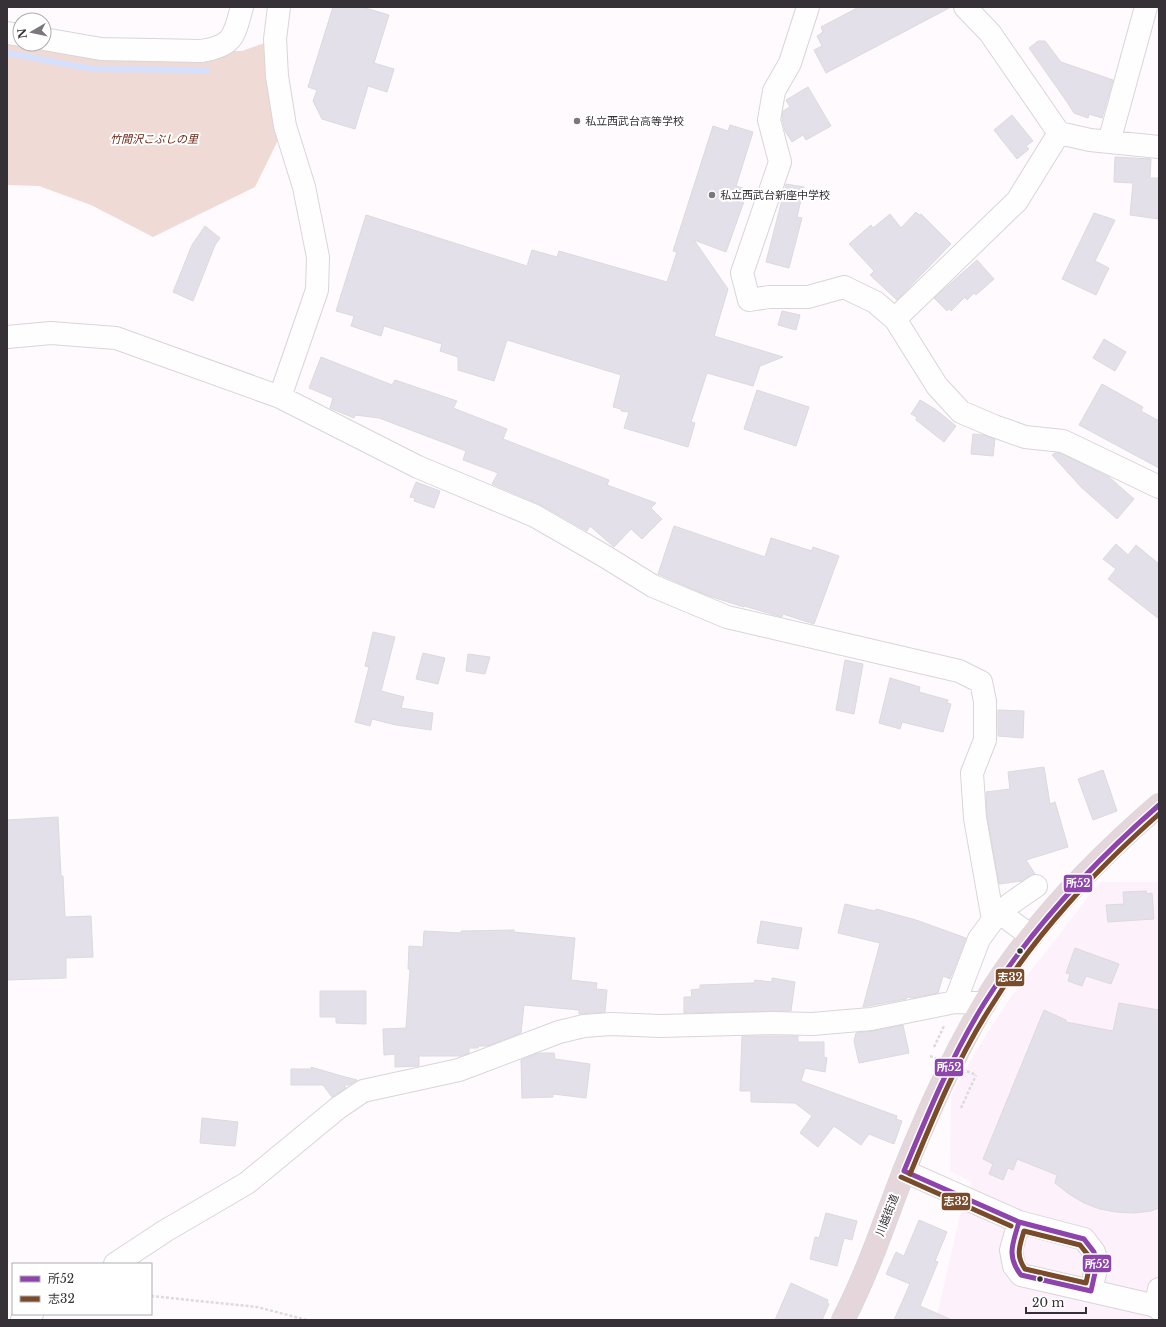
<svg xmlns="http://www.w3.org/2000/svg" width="1166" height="1327" font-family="'Libre Baskerville','Noto Sans JP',serif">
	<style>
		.built { fill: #fdf1fb }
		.park { fill: #f0dad6 }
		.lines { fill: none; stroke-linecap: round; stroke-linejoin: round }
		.stream { stroke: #d5e0fc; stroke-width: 6 }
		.building { fill: #e4e0e9; stroke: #dcdade }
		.minor-casing { stroke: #d9d5d8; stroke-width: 24 }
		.highway-casing { stroke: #dbd8da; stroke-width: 24 }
		.path { stroke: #dcdbdc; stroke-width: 2.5; stroke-dasharray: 3 2; stroke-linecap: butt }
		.minor { stroke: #fffeff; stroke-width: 22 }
		.highway { stroke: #e4d6db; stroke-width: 22 }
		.path-bridge { stroke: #dcdbdc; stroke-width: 2.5; stroke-dasharray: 3 2; stroke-linecap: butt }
		.bus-1-casing { stroke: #fff; stroke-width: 8 }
		.bus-2-casing { stroke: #fff; stroke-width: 8 }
		.bus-1 { stroke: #8e44ad; stroke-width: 5 }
		.bus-2 { stroke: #7a4b2a; stroke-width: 5 }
		.poi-dot { fill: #7c777c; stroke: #fff; stroke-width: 1.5 }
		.bus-dot { fill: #363136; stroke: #fff; stroke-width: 1.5 }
		.labels { text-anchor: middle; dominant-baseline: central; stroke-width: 4; stroke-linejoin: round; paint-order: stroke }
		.poi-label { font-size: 11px; fill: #363136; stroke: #fff; text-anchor: start }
		.park-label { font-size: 11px; font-style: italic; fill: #6b2616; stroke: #fff }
		.street-label { font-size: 11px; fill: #363136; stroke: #fff }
		.line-badge { stroke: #fff; stroke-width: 1.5 }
		.badge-label { font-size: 11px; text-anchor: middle; font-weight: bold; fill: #fff }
	</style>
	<rect width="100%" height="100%" fill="#fefafd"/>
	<path class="built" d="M 1100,882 L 1159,882 L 1159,1320 L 936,1320 L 961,1211 L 972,1182 L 950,1171 L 951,1096 L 976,1051 L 1010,998 Z"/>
	<path class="park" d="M 275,39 L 285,126 L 255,187 L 153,237 L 91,205 L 39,186 L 7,185 L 7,44 L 101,49 L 242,51 Z"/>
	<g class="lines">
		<path class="stream" d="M 7,53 L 93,69 L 207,70"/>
	</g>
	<path class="building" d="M 333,7 L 362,7 L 389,15 L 374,63 L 394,69 L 387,92 L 368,86 L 355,129 L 322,119 L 313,101 L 317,90 L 308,87 Z
		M 859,7 L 951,7 L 826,73 L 814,50 L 822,46 L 817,36 L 823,32 L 821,27 Z
		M 1038,41 L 1045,41 L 1061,62 L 1113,80 L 1102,118 L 1089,114 L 1088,118 L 1074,113 L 1067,102 L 1029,48 Z
		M 808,87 L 831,126 L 806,140 L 803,135 L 792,142 L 785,131 L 782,119 L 783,111 L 790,107 L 786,100 Z
		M 1012,115 L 1033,141 L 1026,146 L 1029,149 L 1017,159 L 994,130 Z
		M 730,125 L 753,132 L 736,186 L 748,190 L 726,252 L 694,240 L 728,289 L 714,336 L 783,357 L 760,366 L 753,386 L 707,373 L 691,422 L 695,423 L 688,447 L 624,428 L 629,412 L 621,411 L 621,409 L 613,407 L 621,375 L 507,340 L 494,381 L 458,370 L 458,357 L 440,351 L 442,344 L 384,326 L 381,336 L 351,326 L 354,316 L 336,311 L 366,215 L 527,266 L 532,250 L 557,257 L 559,251 L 667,282 L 677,252 L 673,251 L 713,126 L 728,131 Z
		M 1115,157 L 1151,159 L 1150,178 L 1159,178 L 1159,219 L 1130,215 L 1133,183 L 1114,182 Z
		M 786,184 L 804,187 L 797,217 L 802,218 L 789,268 L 766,262 Z
		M 916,212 L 919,215 L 921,214 L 951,244 L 897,300 L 870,275 L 874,271 L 849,244 L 871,225 L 873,228 L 890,214 L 901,228 Z
		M 1094,213 L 1115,220 L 1095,261 L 1109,268 L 1096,295 L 1062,279 Z
		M 205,226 L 220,238 L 215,245 L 193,301 L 173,292 L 192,245 Z
		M 977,260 L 994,279 L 976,295 L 974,293 L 967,300 L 965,297 L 951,311 L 949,308 L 947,311 L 934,298 Z
		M 782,311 L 800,315 L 796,330 L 778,325 Z
		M 1104,339 L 1126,352 L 1115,371 L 1093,358 Z
		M 321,357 L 392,385 L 395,380 L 457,401 L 453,408 L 507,429 L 503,439 L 609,480 L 607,485 L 656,503 L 651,508 L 662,519 L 642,539 L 631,529 L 614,547 L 590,526 L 587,531 L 541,505 L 492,484 L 498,473 L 463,460 L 466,451 L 379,418 L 355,415 L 354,418 L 330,408 L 333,398 L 309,388 Z
		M 1102,384 L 1143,407 L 1141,411 L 1159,421 L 1159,468 L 1079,425 Z
		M 757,390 L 809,407 L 796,446 L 744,429 Z
		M 920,400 L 935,409 L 956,426 L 944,442 L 916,420 L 917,417 L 911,414 Z
		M 973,434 L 984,435 L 995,439 L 993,456 L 971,454 Z
		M 1055,453 L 1060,453 L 1109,477 L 1134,499 L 1117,519 L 1081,487 L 1052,455 Z
		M 416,482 L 440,491 L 434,508 L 414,501 L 415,498 L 410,497 Z
		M 674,526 L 765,557 L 771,538 L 812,551 L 813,547 L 839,556 L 814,624 L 783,614 L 782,617 L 744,606 L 744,607 L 706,595 L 658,574 Z
		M 1116,544 L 1128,555 L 1136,545 L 1159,564 L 1159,619 L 1108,579 L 1116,569 L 1103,559 Z
		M 373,632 L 395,637 L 381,691 L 404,697 L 401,708 L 433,713 L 431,730 L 396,725 L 372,719 L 370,726 L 355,722 L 369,667 L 365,666 Z
		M 423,653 L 445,658 L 438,684 L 416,679 Z
		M 468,654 L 490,657 L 485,674 L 466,671 Z
		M 845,660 L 863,664 L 854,714 L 836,710 Z
		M 890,678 L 920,687 L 919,692 L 948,700 L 947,703 L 951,704 L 943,732 L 902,722 L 900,729 L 879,723 Z
		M 998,710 L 1024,711 L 1023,738 L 998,736 Z
		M 1044,767 L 1050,804 L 1055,802 L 1068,847 L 1026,860 L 1035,874 L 1022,881 L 999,884 L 987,816 L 986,792 L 1010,789 L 1008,772 Z
		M 1103,770 L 1117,811 L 1093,820 L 1078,779 Z
		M 58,817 L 61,876 L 63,876 L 65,917 L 91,916 L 93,957 L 66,958 L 66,978 L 7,980 L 7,820 Z
		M 1146,891 L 1147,894 L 1152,893 L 1154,919 L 1108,922 L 1106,905 L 1124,904 L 1123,892 Z
		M 845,904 L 875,911 L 876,909 L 916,920 L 966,938 L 950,979 L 943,976 L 938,993 L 912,998 L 907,997 L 906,999 L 863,1007 L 880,943 L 838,933 Z
		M 761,921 L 802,928 L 798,949 L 757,943 Z
		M 514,930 L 514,932 L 575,938 L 571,980 L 597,983 L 596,989 L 607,990 L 605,1012 L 579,1014 L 579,1010 L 524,1005 L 521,1033 L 488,1046 L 478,1046 L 478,1048 L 469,1048 L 469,1053 L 461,1056 L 419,1056 L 419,1066 L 395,1067 L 395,1054 L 384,1055 L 383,1029 L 406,1028 L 410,969 L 408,969 L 409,946 L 423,947 L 424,931 L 461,933 L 461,931 Z
		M 1075,948 L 1119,964 L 1111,984 L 1086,976 L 1082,986 L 1068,981 L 1070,974 L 1066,973 Z
		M 772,978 L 795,982 L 791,1011 L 684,1013 L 684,997 L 692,997 L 691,990 L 700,989 L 700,985 L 754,983 L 755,980 L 772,982 Z
		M 320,991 L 366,991 L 366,1024 L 336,1023 L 336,1017 L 320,1017 Z
		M 1119,1003 L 1159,1010 L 1159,1208 L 1151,1211 L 1134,1213 L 1116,1212 L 1100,1209 L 1084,1203 L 1069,1194 L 1055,1183 L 1057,1175 L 1017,1159 L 1013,1170 L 1008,1168 L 1003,1180 L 989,1174 L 993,1164 L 983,1159 L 1044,1010 L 1066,1020 L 1066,1022 L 1113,1031 Z
		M 903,1025 L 909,1053 L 859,1063 L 854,1041 L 856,1033 L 873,1031 Z
		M 742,1036 L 798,1036 L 798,1042 L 824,1042 L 824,1057 L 827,1058 L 825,1072 L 805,1068 L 801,1081 L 897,1116 L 896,1119 L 902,1121 L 894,1144 L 869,1134 L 861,1145 L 834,1126 L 818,1147 L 800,1133 L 812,1116 L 795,1103 L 751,1102 L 751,1091 L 740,1091 Z
		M 538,1053 L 554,1053 L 555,1059 L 590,1064 L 586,1098 L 553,1094 L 553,1097 L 522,1098 L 521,1060 Z
		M 311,1067 L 338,1075 L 357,1080 L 349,1085 L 344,1085 L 346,1088 L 332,1097 L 323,1085 L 291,1085 L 291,1069 L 312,1069 Z
		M 202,1118 L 238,1122 L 235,1146 L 200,1143 Z
		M 826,1213 L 857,1221 L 852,1240 L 844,1238 L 837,1266 L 810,1259 L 815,1237 L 819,1238 Z
		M 919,1220 L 947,1232 L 935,1261 L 938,1262 L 920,1306 L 952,1320 L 894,1320 L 910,1284 L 886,1274 L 896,1252 L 904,1256 Z
		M 791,1283 L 828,1300 L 827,1302 L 829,1304 L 822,1320 L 775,1320 Z"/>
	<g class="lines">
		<g class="minor-casing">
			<path id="minor" d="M 279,7 L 275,39 L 277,76 L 285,126 L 304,187 L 318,257 L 317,290 L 280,397
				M 808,7 L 790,63 L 774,91 L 769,120 L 780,162 L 742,273 L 749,300 L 769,297 L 808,297 L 844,287 L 875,302 L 895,319 L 937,386 L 961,412 L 994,426 L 1025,437 L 1063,441 L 1159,487
				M 965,7 L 990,33 L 1059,133 L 1090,140 L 1159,147
				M 7,33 L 20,35
				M 44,39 L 101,49 L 201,51 C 234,46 234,36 242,7
				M 1109,142 L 1146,7
				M 895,319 L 1017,201 L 1059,133
				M 7,337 L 51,333 L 116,338 L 280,397 L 418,467 L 535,516 L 601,554 L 653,586 L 727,617 L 959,671 L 981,682 L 985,701 L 985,740 L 972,773 L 975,818 L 993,920
				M 1000,913 L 1031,936
				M 955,1002 L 979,939 L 993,920 L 1010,904 L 1036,886
				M 904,1171 L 1019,1222 L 1084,1239 L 1094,1252 L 1097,1264 L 1091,1291 L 1021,1275 L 1014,1266 L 1011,1250 L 1019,1222
				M 115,1264 L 165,1231 L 247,1183 L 338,1108 L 363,1091 L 459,1070 L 559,1032 L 584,1026 L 611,1024 L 660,1026 L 771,1023 L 812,1024 L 871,1019 L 955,1002 L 985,1003
				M 1091,1291 L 1156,1306 L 1159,1309
				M 1156,1306 L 1159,1289
				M 22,1320 L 32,1314"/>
		</g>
		<g class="highway-casing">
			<path id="highway" d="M 843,1320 C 874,1261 892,1196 919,1135 C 938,1090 960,1044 985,1002 C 1030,927 1093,862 1159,805"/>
		</g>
		<path class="path" d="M 934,1047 L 944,1026
			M 961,1108 L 976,1075
			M 151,1296 L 257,1307 L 307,1320"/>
		<use href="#minor" class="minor"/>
		<use href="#highway" class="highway"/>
		<path class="path-bridge" d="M 930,1056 L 976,1075"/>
		<g class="bus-1-casing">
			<path id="bus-1" d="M 904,1171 C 928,1113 952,1055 985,1002 C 1032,927 1093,863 1159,805
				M 904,1171 L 1019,1222
				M 1019,1222 L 1084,1239 L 1094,1252 L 1097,1264 L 1091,1291 L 1021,1275 C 1006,1256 1013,1243 1019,1222 Z"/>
		</g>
		<g class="bus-2-casing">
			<path id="bus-2" d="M 910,1174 C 934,1116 958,1057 992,1005 C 1037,932 1095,871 1159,814
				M 901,1177 L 1011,1226
				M 1024,1231 L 1080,1245 L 1088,1255 L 1090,1264 L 1086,1283 L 1025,1269 C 1015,1255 1020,1245 1024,1231 Z"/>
		</g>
		<use href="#bus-1" class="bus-1"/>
		<use href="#bus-2" class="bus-2"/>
	</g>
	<g class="poi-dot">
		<circle cx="577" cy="121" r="4"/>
		<circle cx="712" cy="195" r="4"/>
	</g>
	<g class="bus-dot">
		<circle cx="1020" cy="951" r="3.5"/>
		<circle cx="1040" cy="1279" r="3.5"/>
	</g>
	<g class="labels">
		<g class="poi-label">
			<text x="585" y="121">私立西武台高等学校</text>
			<text x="720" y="195">私立西武台新座中学校</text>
		</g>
		<g class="park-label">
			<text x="154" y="139">竹間沢こぶしの里</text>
		</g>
		<g class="street-label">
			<text transform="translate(887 1215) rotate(-69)">川越街道</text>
		</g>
	</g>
	<g class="line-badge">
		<rect x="1063" y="874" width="30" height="19" rx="4" fill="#8e44ad"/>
		<rect x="995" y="968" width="30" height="19" rx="4" fill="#7a4b2a"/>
		<rect x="934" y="1058" width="30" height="19" rx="4" fill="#8e44ad"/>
		<rect x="941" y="1192" width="30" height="19" rx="4" fill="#7a4b2a"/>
		<rect x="1082" y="1254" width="30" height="19" rx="4" fill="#8e44ad"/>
	</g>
	<g class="badge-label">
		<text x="1078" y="887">所52</text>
		<text x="1010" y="981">志32</text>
		<text x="949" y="1071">所52</text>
		<text x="956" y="1205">志32</text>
		<text x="1097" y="1268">所52</text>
	</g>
	<rect width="1166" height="1327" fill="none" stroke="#363136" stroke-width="16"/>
	<rect x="12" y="1263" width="140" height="52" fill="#ffffff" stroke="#afadaf"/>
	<rect x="20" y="1276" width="20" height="6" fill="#8e44ad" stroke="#afadaf"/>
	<text x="48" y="1283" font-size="12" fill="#363136">所52</text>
	<rect x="20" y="1296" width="20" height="6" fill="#7a4b2a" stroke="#afadaf"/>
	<text x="48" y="1303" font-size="12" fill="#363136">志32</text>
	<g transform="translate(32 32) rotate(261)"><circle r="19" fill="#ffffff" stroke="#afadaf"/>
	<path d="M0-3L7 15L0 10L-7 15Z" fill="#7c777c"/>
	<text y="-6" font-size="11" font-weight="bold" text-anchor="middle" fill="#363136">N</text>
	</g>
	<path d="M1026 1307v6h60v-6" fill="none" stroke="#363136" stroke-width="2"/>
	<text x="1032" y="1307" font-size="12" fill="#363136" stroke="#ffffff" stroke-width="3" paint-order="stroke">20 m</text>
</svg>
